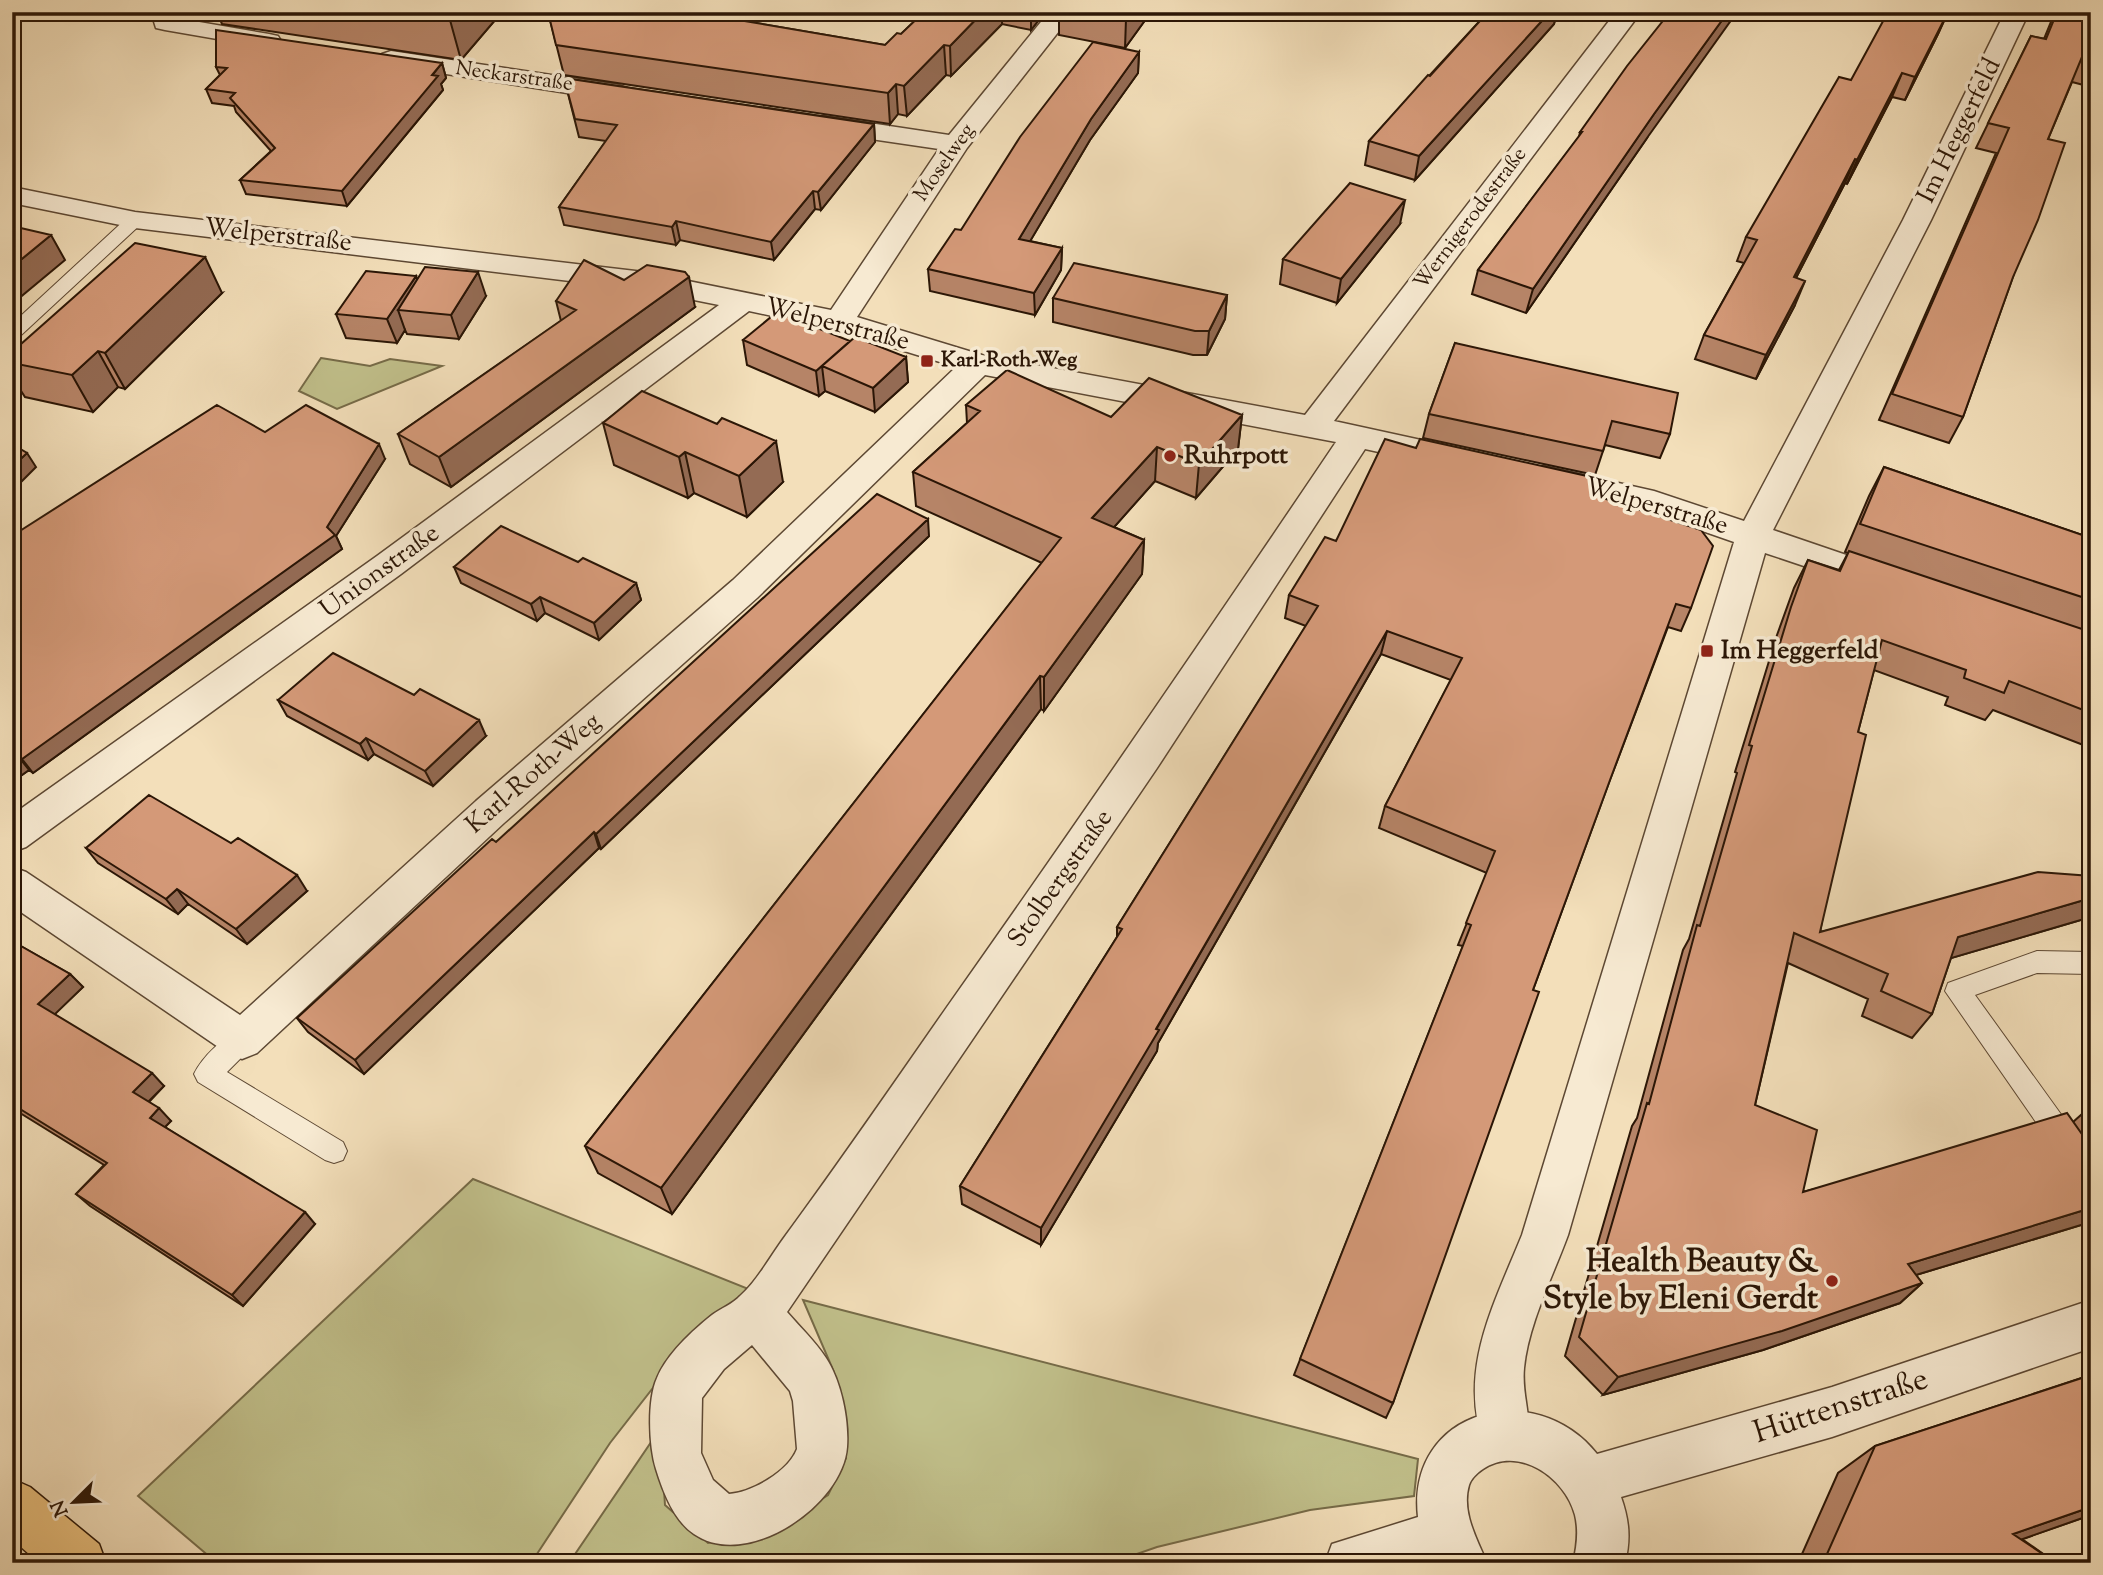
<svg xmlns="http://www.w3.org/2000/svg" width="2103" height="1575" font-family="'Sorts Mill Goudy',serif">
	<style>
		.green { fill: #c1c08b; stroke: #766b48; stroke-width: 2 }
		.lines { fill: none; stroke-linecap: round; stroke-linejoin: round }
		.service-casing { stroke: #5d4833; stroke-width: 2 }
		.minor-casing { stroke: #5d4833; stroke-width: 3 }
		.tertiary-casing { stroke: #5d4833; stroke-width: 3 }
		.primary-casing { stroke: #2b1606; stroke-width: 3 }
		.service { fill: #f7ead2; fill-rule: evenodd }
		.minor { fill: #f7ead2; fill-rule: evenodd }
		.tertiary { fill: #f7ead2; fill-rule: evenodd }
		.primary { fill: #eac07d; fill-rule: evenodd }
		.wall { fill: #b68467; stroke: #2b1606; stroke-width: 2 }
		.shaded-wall { fill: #946b54; stroke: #2b1606; stroke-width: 2 }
		.building { fill: #d49978; stroke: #2b1606; stroke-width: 2 }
		.poi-dot { fill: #8f2418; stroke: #f7ead2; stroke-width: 2.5 }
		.labels { text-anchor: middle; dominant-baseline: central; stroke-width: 7; stroke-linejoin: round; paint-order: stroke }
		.far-street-label { font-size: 21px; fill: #2b1606; stroke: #f7ead2 }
		.far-poi-label { font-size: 21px; font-weight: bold; fill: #2b1606; stroke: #f7ead2; text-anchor: start }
		.street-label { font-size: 26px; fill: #2b1606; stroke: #f7ead2 }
		.poi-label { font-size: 26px; font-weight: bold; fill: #2b1606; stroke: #f7ead2; text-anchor: start }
		.near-poi-label { font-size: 32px; font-weight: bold; fill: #2b1606; stroke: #f7ead2; text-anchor: end }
		.near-street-label { font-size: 32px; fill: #2b1606; stroke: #f7ead2 }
	</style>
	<rect width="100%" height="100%" fill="#f3dfba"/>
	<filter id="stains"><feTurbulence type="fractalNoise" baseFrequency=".00286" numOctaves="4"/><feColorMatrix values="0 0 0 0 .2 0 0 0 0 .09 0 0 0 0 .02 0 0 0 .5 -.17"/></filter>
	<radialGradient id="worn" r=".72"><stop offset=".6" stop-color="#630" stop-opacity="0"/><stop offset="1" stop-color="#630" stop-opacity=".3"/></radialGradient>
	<path class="green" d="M 321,358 L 370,366 L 390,359 L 442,366 L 337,409 L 299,391 Z
		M 473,1179 L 756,1292 L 674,1361 L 610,1443 L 531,1563 L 217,1563 L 138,1496 Z
		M 803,1300 L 1418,1459 L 1414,1496 L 1310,1510 L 1157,1547 L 1111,1563 L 569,1563 L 660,1429 L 665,1505 L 708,1543 L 770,1532 L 828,1495 L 846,1458 L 834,1372 Z"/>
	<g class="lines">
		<g class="service-casing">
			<path id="service" d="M 135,215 L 141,216 L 143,220 L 141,224 L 18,338 L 12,339 L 12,324 L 129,216 Z
				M 2037,951 L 2091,952 L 2091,974 L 2037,973 L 1975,995 L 2091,1156 L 2091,1191 L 2081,1187 L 1945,991 L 1948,983 Z
				M 242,1029 L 251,1032 L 255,1040 L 251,1048 L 227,1072 L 343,1142 L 347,1151 L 343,1160 L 334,1163 L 325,1160 L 198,1082 L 194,1074 C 202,1057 225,1035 242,1029 Z"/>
		</g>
		<g class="minor-casing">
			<path id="minor" d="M 151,12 L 175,12 L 176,18 L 269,34 L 278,36 L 281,41 L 278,46 L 269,48 L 165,30 L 156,28 Z
				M 1049,12 L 1074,12 L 967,148 L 857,317 L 982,355 L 1305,415 L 1616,12 L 1641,12 L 1334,421 L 1444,445 L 1449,453 L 1444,461 L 1433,464 L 1365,449 L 1157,768 L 787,1312 C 800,1327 815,1341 826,1358 C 841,1381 849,1419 847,1447 C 843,1505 747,1571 694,1534 C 674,1521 663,1492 656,1469 C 649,1447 647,1400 657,1378 C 667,1354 692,1331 712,1315 C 721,1308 733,1304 740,1296 C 758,1280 771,1255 786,1235 C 841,1160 894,1083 947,1007 C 1079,820 1208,632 1336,442 L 985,375 L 757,598 L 504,823 L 257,1053 L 242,1059 L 227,1053 L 12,906 L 12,867 L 26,872 L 240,1015 L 476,801 L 733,580 L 956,367 L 833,329 L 749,311 L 401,574 L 26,847 L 12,852 L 12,815 L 377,556 L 719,305 L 644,290 L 135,228 L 12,203 L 12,187 L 135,212 L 644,272 L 831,310 L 939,149 L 823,132 L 814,130 L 810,124 L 814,118 L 823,116 L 949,135 ZM 752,1345 L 790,1391 L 793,1401 L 797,1449 C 788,1472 752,1492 729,1494 L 713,1480 L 701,1453 L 702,1398 L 724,1369 Z
				M 2005,12 L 2029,12 L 1931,220 L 1773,530 L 1902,574 L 1907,583 L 1902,592 L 1890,595 L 1765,553 L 1568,1235 C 1553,1276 1528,1325 1524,1368 C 1521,1400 1536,1421 1523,1453 L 1505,1460 L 1487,1453 C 1455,1374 1493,1307 1522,1235 L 1734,542 L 1648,512 L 1531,485 L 1527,477 L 1531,469 L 1543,466 L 1654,491 L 1744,521 L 1903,220 Z
				M 391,51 L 618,85 L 627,88 L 631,93 L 627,98 L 618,101 L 382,64 L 378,59 L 382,54 Z"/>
		</g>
		<g class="tertiary-casing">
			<path id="tertiary" d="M 2091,1300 L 2091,1348 L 1832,1437 L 1621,1497 C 1629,1520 1631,1538 1625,1563 L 1573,1563 C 1577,1546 1579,1531 1575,1515 C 1565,1477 1518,1445 1483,1469 C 1477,1473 1471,1479 1469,1485 C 1461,1512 1477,1539 1487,1563 L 1325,1563 L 1332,1544 L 1418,1517 C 1406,1409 1535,1376 1597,1454 L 1832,1387 Z"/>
		</g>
		<g class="primary-casing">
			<path id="primary" d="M 12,1479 L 30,1487 L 99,1544 L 106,1563 L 39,1563 L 12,1539 Z"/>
		</g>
		<use href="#service" class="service"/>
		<use href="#minor" class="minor"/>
		<use href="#tertiary" class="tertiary"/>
		<use href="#primary" class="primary"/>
	</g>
	<path class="wall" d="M 217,12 L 502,12 L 461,60 L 222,24 Z
		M 548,12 L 727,18 L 885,45 L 901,34 L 924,12 L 1045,12 L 1031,30 L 1002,24 L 951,76 L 946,75 L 907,116 L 898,114 L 890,124 L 564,75 Z
		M 1059,12 L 1151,12 L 1125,48 L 1059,35 Z
		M 1488,12 L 1557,12 L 1554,24 L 1415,180 L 1365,165 L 1369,141 Z
		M 1948,12 L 1938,34 L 1905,100 L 1892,97 L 1847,184 L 1845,183 L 1796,278 L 1795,305 L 1756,379 L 1695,359 L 1704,335 L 1744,263 L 1737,261 L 1746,237 Z
		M 2055,12 L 2091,12 L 2091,87 L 2072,82 L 2048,139 L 2013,277 L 1963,417 L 1949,443 L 1879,420 L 1996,153 L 1976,148 L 2031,36 L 2044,39 Z
		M 1139,52 L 1138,73 L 1090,140 L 1030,241 L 1062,248 L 1061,270 L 1035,315 L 930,291 L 928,269 L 961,230 Z
		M 442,63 L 446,78 L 441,84 L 443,90 L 347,206 L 246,194 L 240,180 L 271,151 L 236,112 L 234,106 L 212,103 L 206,89 L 220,75 L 216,67 Z
		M 564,78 L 874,124 L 875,142 L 821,210 L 815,209 L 774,260 L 680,240 L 676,245 L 564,225 L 559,207 L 606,141 L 579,137 Z
		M 1580,132 L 1647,138 L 1526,313 L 1472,294 L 1478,270 L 1579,137 Z
		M 1400,224 L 1337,303 L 1280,284 L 1283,259 Z
		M 416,276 L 417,279 L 486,296 L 459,339 L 407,334 L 405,330 L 397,343 L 346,338 L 336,314 Z
		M 624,280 L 695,307 L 451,487 L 410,464 L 398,434 L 561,321 L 556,301 Z
		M 222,293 L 125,389 L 118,387 L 93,412 L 25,397 L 12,377 L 12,352 Z
		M 1227,295 L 1225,319 L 1207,355 L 1193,355 L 1053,322 L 1053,298 Z
		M 743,340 L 850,341 L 906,357 L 908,382 L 875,412 L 825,391 L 819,396 L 747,365 Z
		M 1455,343 L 1670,434 L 1660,458 L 1605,445 L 1595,475 L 1423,438 L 1429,414 Z
		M 966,405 L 1111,417 L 1242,415 L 1238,449 L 1196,498 L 1155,481 L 1114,527 L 1144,540 L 1142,574 L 1044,711 L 1041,709 L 672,1214 L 598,1173 L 585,1146 L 1042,563 L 916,506 L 913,472 L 967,423 Z
		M 603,423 L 783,482 L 747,517 L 694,493 L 688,498 L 614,465 Z
		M 265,432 L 385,459 L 336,536 L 342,549 L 33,773 L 29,770 L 12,782 L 12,536 Z
		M 1884,467 L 2091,538 L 2091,748 L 1993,710 L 1985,720 L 1945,705 L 1948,697 L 1874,670 L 1858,732 L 1820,932 L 2091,876 L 2091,917 L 1951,958 L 1932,1014 L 1912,1038 L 1862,1016 L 1868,999 L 1788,963 L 1755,1105 L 1803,1192 L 2073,1122 L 2091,1106 L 2091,1222 L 1916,1275 L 1922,1283 L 1900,1303 L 1763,1350 L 1603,1395 L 1565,1356 L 1632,1126 L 1637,1118 L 1683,950 L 1689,939 L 1737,773 L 1735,772 L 1777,635 L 1794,588 L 1808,560 L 1839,570 L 1848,553 L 1845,552 L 1869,496 Z
		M 1591,494 L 1691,608 L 1681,631 L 1668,627 L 1610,780 L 1533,990 L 1393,1403 L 1386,1418 L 1294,1375 L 1463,946 L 1458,945 L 1487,873 L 1379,828 L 1385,806 L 1451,680 L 1381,654 L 1158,1043 L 1157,1051 L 1041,1245 L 962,1204 L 960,1186 L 1117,937 L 1117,927 L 1306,626 L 1285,618 L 1289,595 L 1336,541 Z
		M 929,536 L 601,849 L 599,848 L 364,1074 L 308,1032 L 297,1018 L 496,842 Z
		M 578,562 L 636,583 L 641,600 L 599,640 L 545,613 L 537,621 L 461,583 L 454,567 Z
		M 278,700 L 486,736 L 433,786 L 374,754 L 368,760 L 287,716 Z
		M 86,848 L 307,891 L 247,944 L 188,904 L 178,914 L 98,863 Z
		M 12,941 L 70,974 L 83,987 L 54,1014 L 164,1086 L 149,1102 L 171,1121 L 165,1127 L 315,1224 L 243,1306 L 90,1206 L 76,1194 L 104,1165 L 12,1108 Z
		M 2091,1375 L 2091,1515 L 2022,1539 L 2056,1563 L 1798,1563 L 1838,1473 L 1875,1446 Z"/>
	<path class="shaded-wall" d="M 457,12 L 502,12 L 461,60 L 450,20 Z
		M 983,12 L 1002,12 L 1002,24 L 951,76 L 950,46 Z
		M 1031,12 L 1045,12 L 1031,30 Z
		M 1130,12 L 1151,12 L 1125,48 L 1126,19 Z
		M 1550,12 L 1557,12 L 1554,24 L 1415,180 L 1419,156 Z
		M 1728,12 L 1737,12 L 1647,138 L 1526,313 L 1533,289 L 1654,114 Z
		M 1948,12 L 1938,34 L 1905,100 L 1915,77 Z
		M 944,45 L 946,75 L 907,116 L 904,86 Z
		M 1139,52 L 1138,73 L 1090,140 L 1019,260 L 1019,239 L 1091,119 Z
		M 442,63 L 446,78 L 441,84 L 443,90 L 347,206 L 342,191 Z
		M 1902,73 L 1892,97 L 1847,184 L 1857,160 Z
		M 896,84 L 898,114 L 890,124 L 888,93 Z
		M 874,124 L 875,142 L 821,210 L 818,192 Z
		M 1855,159 L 1845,183 L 1784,301 L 1794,277 Z
		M 813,191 L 815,209 L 774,260 L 771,242 Z
		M 1405,200 L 1400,224 L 1337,303 L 1341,279 Z
		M 676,221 L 680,240 L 676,245 L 672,227 Z
		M 51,235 L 65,260 L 12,304 L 12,267 Z
		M 1062,248 L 1061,270 L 1035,315 L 1034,293 Z
		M 205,257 L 222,293 L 125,389 L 105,353 Z
		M 478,272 L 486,296 L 459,339 L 451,315 Z
		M 416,276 L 425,300 L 398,310 L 405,330 L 397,343 L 387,319 Z
		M 689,277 L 695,307 L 451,487 L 439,457 Z
		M 1805,281 L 1795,305 L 1756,379 L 1766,355 Z
		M 1227,295 L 1225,319 L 1207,355 L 1209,331 Z
		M 850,341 L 822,366 L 825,391 L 819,396 L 816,371 Z
		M 98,351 L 118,387 L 93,412 L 72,375 Z
		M 906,357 L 908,382 L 875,412 L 873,388 Z
		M 1242,415 L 1238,449 L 1196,498 L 1199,464 Z
		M 776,441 L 783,482 L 747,517 L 739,476 Z
		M 379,444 L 385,459 L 336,536 L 342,549 L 33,773 L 22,759 L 327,527 Z
		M 1157,447 L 1155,481 L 1092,552 L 1092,518 Z
		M 685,452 L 694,493 L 688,498 L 679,457 Z
		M 27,453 L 36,467 L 12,491 L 12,467 Z
		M 928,519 L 929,536 L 601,849 L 596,834 Z
		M 1144,540 L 1142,574 L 1044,711 L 1044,677 Z
		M 636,583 L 641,600 L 599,640 L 594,623 Z
		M 540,597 L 545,613 L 537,621 L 531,604 Z
		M 1387,631 L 1381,654 L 1158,1043 L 1157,1051 L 1041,1245 L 1041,1228 Z
		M 1040,676 L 1041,709 L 672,1214 L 661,1188 Z
		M 479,720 L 486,736 L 433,786 L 425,771 Z
		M 366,738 L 374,754 L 368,760 L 360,744 Z
		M 18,756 L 29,770 L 12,782 L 12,760 Z
		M 594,832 L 599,848 L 364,1074 L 355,1060 Z
		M 297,875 L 307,891 L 247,944 L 236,929 Z
		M 177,889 L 188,904 L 178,914 L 166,899 Z
		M 2091,898 L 2091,917 L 1938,962 L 1958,937 Z
		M 70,974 L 83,987 L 51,1018 L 38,1004 Z
		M 152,1073 L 164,1086 L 145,1105 L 133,1092 Z
		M 159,1108 L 171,1121 L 162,1130 L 150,1118 Z
		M 2091,1208 L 2091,1222 L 1886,1284 L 1908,1264 Z
		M 305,1212 L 315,1224 L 243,1306 L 232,1295 Z
		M 1922,1283 L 1900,1303 L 1763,1350 L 1603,1395 L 1618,1377 Z
		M 2091,1507 L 2091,1515 L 1969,1558 L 2013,1534 Z"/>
	<path class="building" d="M 395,12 L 457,12 L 450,20 Z
		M 548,12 L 725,12 L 727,18 L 885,45 L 897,33 L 901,34 L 924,12 L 983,12 L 950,46 L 944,45 L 904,86 L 896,84 L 888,93 L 556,45 Z
		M 1094,12 L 1130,12 L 1126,19 Z
		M 1488,12 L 1550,12 L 1419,156 L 1369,141 L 1428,75 L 1430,76 Z
		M 1670,12 L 1728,12 L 1654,114 L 1533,289 L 1478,270 L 1582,132 L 1580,132 L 1627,66 Z
		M 1888,12 L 1948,12 L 1915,77 L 1902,73 L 1857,160 L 1855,159 L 1794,277 L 1805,281 L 1766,355 L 1704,335 L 1757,240 L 1746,237 L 1839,77 L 1851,80 Z
		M 2057,12 L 2091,12 L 2091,59 L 2082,57 L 2048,139 L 2065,143 L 2038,220 L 2013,277 L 1963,417 L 1892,394 L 2009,128 L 1988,123 L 2031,36 L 2046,39 Z
		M 216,30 L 442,63 L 432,75 L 438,76 L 342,191 L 240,180 L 275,148 L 230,98 L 235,93 L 206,89 L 227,68 L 216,67 Z
		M 1093,42 L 1139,52 L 1091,119 L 1019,239 L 1062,248 L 1034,293 L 928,269 L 955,229 L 961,230 L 1020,137 Z
		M 564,78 L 874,124 L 818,192 L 813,191 L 771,242 L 676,221 L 672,227 L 559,207 L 617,125 L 575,119 Z
		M 1350,183 L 1405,200 L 1341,279 L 1283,259 Z
		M 12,226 L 51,235 L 12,267 Z
		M 135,243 L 205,257 L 105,353 L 98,351 L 72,375 L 12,363 L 12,352 Z
		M 584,260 L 624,280 L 647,265 L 685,272 L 689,277 L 439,457 L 398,434 L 576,310 L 556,301 Z
		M 1074,263 L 1227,295 L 1209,331 L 1195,331 L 1053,298 Z
		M 425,267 L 478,272 L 451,315 L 398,310 Z
		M 366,271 L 416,276 L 387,319 L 336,314 Z
		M 777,312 L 850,341 L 816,371 L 743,340 Z
		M 855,337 L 906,357 L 873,388 L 822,366 Z
		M 1455,343 L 1678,393 L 1670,434 L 1612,421 L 1603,451 L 1429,414 Z
		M 1007,370 L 1111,417 L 1149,378 L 1242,415 L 1199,464 L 1157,447 L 1092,518 L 1144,540 L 1044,677 L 1040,676 L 661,1188 L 585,1146 L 1061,538 L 913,472 L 980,411 L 966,405 Z
		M 642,391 L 717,424 L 722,418 L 776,441 L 739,476 L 685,452 L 679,457 L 603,423 Z
		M 217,405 L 265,432 L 306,405 L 379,444 L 327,527 L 335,535 L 22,759 L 18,756 L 12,760 L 12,536 Z
		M 1385,439 L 1416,448 L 1420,439 L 1596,478 L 1591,494 L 1701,530 L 1713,546 L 1691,608 L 1676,604 L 1610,780 L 1533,990 L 1539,992 L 1393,1403 L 1300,1359 L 1471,925 L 1466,923 L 1495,851 L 1385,806 L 1462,658 L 1387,631 L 1156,1029 L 1159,1030 L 1041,1228 L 960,1186 L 1122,929 L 1117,927 L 1318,606 L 1289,595 L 1325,537 L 1336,541 Z
		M 12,444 L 27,453 L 12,467 Z
		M 1884,467 L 2091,538 L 2091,600 L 1860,524 Z
		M 877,494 L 928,519 L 596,834 L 594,832 L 355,1060 L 297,1018 L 492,839 L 496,842 Z
		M 501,526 L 578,562 L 583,558 L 636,583 L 594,623 L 540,597 L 531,604 L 454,567 Z
		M 1849,551 L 2091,632 L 2091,713 L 2009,681 L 2004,693 L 1964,678 L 1966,670 L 1882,640 L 1858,732 L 1866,735 L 1820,932 L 2038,872 L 2091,876 L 2091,898 L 1958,937 L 1932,1014 L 1881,991 L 1888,974 L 1794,933 L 1755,1105 L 1817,1130 L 1803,1192 L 2067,1113 L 2091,1147 L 2091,1208 L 1908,1264 L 1922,1283 L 1782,1331 L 1618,1377 L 1579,1337 L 1647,1103 L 1649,1104 L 1697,925 L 1700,926 L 1752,746 L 1749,745 L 1791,607 L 1808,560 L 1840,571 Z
		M 333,653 L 414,695 L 420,689 L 479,720 L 425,771 L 366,738 L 360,744 L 278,700 Z
		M 149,795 L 231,843 L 238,838 L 297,875 L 236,929 L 177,889 L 166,899 L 86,848 Z
		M 12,941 L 70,974 L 38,1004 L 152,1073 L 133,1092 L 159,1108 L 150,1118 L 305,1212 L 232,1295 L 76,1194 L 107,1163 L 12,1104 Z
		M 2091,1375 L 2091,1507 L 2013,1534 L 2056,1563 L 1823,1563 L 1875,1446 Z"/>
	<g class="poi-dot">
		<rect x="920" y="354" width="14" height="14" rx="3.5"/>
		<circle cx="1170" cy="456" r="7"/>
		<rect x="1700" y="644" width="14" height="14" rx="3.5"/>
		<circle cx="1832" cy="1281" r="7"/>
	</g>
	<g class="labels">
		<g class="far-street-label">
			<text transform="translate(514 77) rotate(8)">Neckarstraße</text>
			<text transform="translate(945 163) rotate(-55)">Moselweg</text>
			<text transform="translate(1471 219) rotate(-53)">Wernigerodestraße</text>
		</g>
		<g class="far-poi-label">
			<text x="941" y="361">Karl-Roth-Weg</text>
		</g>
		<g class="street-label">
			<text transform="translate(1960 131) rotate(-64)">Im Heggerfeld</text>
			<text transform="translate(278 236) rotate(6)">Welperstraße</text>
			<text transform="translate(837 325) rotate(14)">Welperstraße</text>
			<text transform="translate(1656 507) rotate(16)">Welperstraße</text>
			<text transform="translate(380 572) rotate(-36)">Unionstraße</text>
			<text transform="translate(534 774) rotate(-41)">Karl-Roth-Weg</text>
			<text transform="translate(1061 879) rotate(-55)">Stolbergstraße</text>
		</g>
		<g class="poi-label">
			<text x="1184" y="456">Ruhrpott</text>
			<text x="1721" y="651">Im Heggerfeld</text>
		</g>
		<g class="near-poi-label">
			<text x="1818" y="1263">Health Beauty &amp;<tspan x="1818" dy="37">Style by Eleni Gerdt</tspan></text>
		</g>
		<g class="near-street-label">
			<text transform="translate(1841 1407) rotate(-18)">Hüttenstraße</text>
		</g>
	</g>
	<rect width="2103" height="1575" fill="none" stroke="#f3dfba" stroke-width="42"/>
	<rect x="14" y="14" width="2075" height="1547" fill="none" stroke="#2b1606" stroke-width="3.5"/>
	<rect x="21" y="21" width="2061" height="1533" fill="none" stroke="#2b1606" stroke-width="2"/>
	<g transform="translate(74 1502) rotate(246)" stroke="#f7ead2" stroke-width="5" paint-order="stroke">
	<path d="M0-5L12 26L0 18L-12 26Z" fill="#2b1606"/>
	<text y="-10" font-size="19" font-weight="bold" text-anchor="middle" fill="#2b1606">N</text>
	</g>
	<rect width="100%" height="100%" filter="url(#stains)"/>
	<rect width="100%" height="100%" fill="url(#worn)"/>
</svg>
